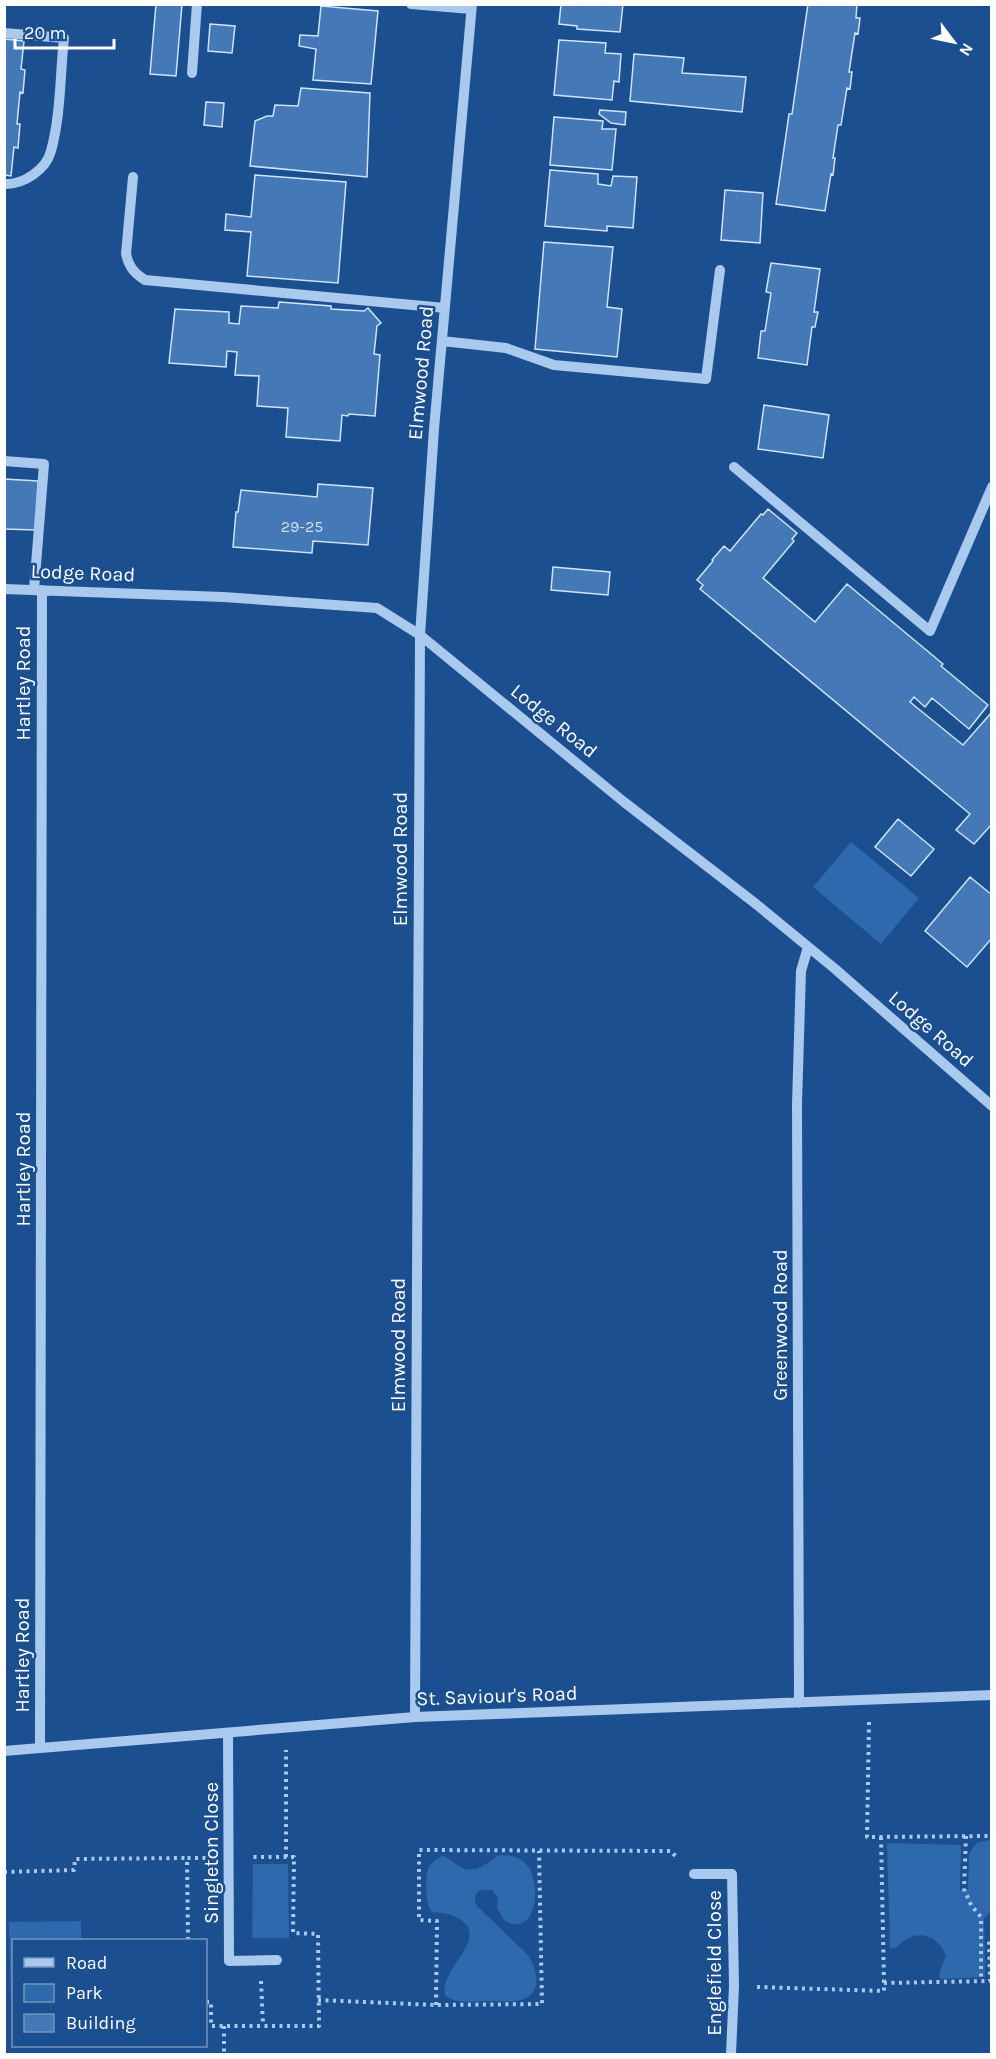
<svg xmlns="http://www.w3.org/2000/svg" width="996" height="2059" font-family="Karla,sans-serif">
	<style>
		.green { fill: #2e69ad }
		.building { fill: #4478b7; stroke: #cfe3fa; stroke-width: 1.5 }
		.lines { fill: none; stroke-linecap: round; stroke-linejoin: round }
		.path { stroke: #a9c9ee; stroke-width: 4; stroke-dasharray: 3 4.5; stroke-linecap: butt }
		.minor { stroke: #a9c9ee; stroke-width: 10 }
		.labels { text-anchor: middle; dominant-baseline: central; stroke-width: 5; stroke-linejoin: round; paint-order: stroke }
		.number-label { font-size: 16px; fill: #d0dded }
		.street-label { font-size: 20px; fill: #fff; stroke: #1b4f8f }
	</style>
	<rect width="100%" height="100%" fill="#1b4f8f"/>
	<path class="green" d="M 851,842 L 919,898 L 881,944 L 813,887 Z
		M 991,1840 L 991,1911 L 984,1919 L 985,1977 L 940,1979 L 939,1974 L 946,1955 C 935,1931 913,1929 896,1948 L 890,1948 L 887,1843 L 961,1845 L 960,1890 L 968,1890 L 969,1853 L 978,1842 Z
		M 500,1855 C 508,1855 516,1856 523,1861 C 544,1877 538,1941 504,1920 L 497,1908 L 498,1898 L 492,1890 L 480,1890 C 474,1895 473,1900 478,1907 L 527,1954 C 540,1972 543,1998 515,2001 C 506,2002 495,2001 486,2001 C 473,2001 455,2005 445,1995 C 438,1967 499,1934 451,1915 C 444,1912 438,1913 432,1912 C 425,1904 425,1879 428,1869 C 430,1863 436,1859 442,1856 C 450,1858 452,1862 459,1866 C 476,1877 487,1861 500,1855 Z
		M 253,1864 L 288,1864 L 289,1938 L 252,1938 Z
		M 81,1921 L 81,1940 L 14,1940 L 14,2007 L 11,2007 L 9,1922 Z"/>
	<path class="building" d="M 156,4 L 182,4 L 176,76 L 150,74 Z
		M 561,4 L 623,4 L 620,32 L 577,29 L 577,26 L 559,24 Z
		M 808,4 L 857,4 L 856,18 L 860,18 L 858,34 L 855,33 L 849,72 L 852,72 L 850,89 L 847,88 L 841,125 L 838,125 L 833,158 L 835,158 L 833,175 L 831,174 L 825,211 L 776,204 L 789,114 L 792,114 Z
		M 321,6 L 378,11 L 371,84 L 313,80 L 316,49 L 299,46 L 300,35 L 318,36 Z
		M 210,24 L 235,26 L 232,53 L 208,51 Z
		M 4,39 L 24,41 L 21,69 L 25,70 L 23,93 L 20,92 L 17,124 L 20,124 L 18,148 L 14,147 L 11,176 L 4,175 Z
		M 559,40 L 606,43 L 605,53 L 621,54 L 619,82 L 614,81 L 612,100 L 554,95 Z
		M 634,54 L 684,58 L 682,73 L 746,77 L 742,112 L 630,101 Z
		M 301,88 L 370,93 L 367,177 L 250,166 L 255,121 L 267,116 L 273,116 L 275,105 L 298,106 Z
		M 206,102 L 224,103 L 222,127 L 204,125 Z
		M 600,110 L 626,112 L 625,125 L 611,123 L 599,114 Z
		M 554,117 L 603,121 L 602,129 L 616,129 L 612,170 L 550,165 Z
		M 550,170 L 598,174 L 598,184 L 611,186 L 613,176 L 637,177 L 633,228 L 607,226 L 607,231 L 545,226 Z
		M 255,175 L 346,182 L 338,283 L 247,276 L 251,232 L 225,230 L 226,214 L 251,217 Z
		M 725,190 L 763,193 L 760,243 L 721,240 Z
		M 544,242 L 613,247 L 607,307 L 622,309 L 617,357 L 535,349 Z
		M 771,263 L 820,269 L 814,312 L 818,312 L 815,327 L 812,327 L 807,365 L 758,358 L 761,331 L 765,331 L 771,293 L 766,292 Z
		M 279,302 L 331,306 L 331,309 L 364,311 L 368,308 L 381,323 L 377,326 L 374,354 L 380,355 L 375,416 L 349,414 L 348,416 L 342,415 L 340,441 L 286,437 L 288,408 L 257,406 L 259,376 L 235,375 L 237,352 L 227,351 L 226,367 L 169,363 L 175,309 L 229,312 L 229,323 L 239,324 L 241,306 L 278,308 Z
		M 764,405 L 829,415 L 823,458 L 758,449 Z
		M 4,479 L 38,481 L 36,530 L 4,529 Z
		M 318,484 L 373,488 L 368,545 L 313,541 L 312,553 L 233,547 L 236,512 L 238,512 L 241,490 L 317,497 Z
		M 768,509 L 797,533 L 792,539 L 794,541 L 763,578 L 815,622 L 847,584 L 943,664 L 941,666 L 988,705 L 969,729 L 932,698 L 925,707 L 914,697 L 910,702 L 963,745 L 992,712 L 992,824 L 974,844 L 956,830 L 970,814 L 700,589 L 703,585 L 697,580 L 713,561 L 712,560 L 724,546 L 730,551 L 761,514 L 763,515 Z
		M 553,567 L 610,572 L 608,595 L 551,590 Z
		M 898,819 L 934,849 L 911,876 L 875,847 Z
		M 970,877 L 992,895 L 992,938 L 967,967 L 925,931 Z"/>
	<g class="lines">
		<path class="path" d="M 869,1722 L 867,1837 L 992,1836
			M 966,1836 L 964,1889 L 971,1905 L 981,1917 L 981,1981
			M 881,1837 L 884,1983
			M 286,1857 L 286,1750
			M 4,1872 L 74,1870 L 75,1859 L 187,1858
			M 188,1940 L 187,1858 L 207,1858
			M 261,1981 L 263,2025
			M 757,1987 L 884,1991 L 884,1983 L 990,1981 L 989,1940 L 992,1940
			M 318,2000 L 436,2005 L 542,2004 L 539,1851
			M 206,2002 L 211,2002 L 211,2026 L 319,2026 L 318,1934 L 293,1933 L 294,1857 L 250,1857
			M 436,2005 L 437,1921 L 419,1920 L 419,1850 L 671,1851 L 678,1859
			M 224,2026 L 224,2054"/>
		<path class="minor" d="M 411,4 L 471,9
			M 4,33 L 64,38 C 60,74 61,115 51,151 C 46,170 23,185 4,184
			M 192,73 L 197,4
			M 133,177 L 126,254 C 129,267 134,273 145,280 L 445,308
			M 442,341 L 506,348 L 554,365 L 706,379 L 720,270
			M 4,461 L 44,464 L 34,590
			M 734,467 L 930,631 L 992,487
			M 4,589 L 223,597 L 377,608 L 420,635 L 624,802 L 756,904 L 834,968 L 992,1106
			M 799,1703 L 797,1104 L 801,971 L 808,947
			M 415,1717 L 420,635 L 434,429 L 472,4
			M 228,1733 L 229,1961 L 277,1960
			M 40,1748 L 42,590
			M 4,1751 L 415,1717 L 992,1695
			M 694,1874 L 732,1874 L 734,1986 L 731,2054"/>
	</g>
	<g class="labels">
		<g class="number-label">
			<text x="302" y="526">29-25</text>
		</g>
		<g class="street-label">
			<text transform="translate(421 373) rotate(-85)">Elmwood Road</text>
			<text transform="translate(83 573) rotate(2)">Lodge Road</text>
			<text transform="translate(23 683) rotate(-90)">Hartley Road</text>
			<text transform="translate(554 721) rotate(39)">Lodge Road</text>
			<text transform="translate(400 859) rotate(-90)">Elmwood Road</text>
			<text transform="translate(931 1029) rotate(41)">Lodge Road</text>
			<text transform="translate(23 1169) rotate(-90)">Hartley Road</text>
			<text transform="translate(780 1325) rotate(-90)">Greenwood Road</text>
			<text transform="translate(398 1345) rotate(-90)">Elmwood Road</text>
			<text transform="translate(22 1655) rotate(-90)">Hartley Road</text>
			<text transform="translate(497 1696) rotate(-2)">St. Saviour's Road</text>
			<text transform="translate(211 1853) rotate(-90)">Singleton Close</text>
			<text transform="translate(714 1963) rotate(-90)">Englefield Close</text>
		</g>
	</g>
	<rect width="996" height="2059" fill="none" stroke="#ffffff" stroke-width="12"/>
	<rect x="12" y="1939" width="195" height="108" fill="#1b4f8f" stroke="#7695bc" stroke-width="1.5"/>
	<rect x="24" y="1958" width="30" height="9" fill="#a9c9ee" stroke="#7695bc" stroke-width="1.5"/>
	<text x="66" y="1969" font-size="18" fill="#ffffff">Road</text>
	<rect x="24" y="1984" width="30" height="18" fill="#2e69ad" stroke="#7695bc" stroke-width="1.5"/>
	<text x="66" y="1999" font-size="18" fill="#ffffff">Park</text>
	<rect x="24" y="2014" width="30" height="18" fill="#4478b7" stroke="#7695bc" stroke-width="1.5"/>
	<text x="66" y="2029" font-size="18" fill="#ffffff">Building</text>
	<g transform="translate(954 42) rotate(122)" stroke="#1b4f8f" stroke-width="4.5" paint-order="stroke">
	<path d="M0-4.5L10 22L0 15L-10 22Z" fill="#ffffff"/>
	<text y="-9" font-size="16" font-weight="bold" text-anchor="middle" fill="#ffffff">N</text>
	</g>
	<path d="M15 39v9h99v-9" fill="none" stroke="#ffffff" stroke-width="3"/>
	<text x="24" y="39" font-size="18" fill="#ffffff" stroke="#1b4f8f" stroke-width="4.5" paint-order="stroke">20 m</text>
</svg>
